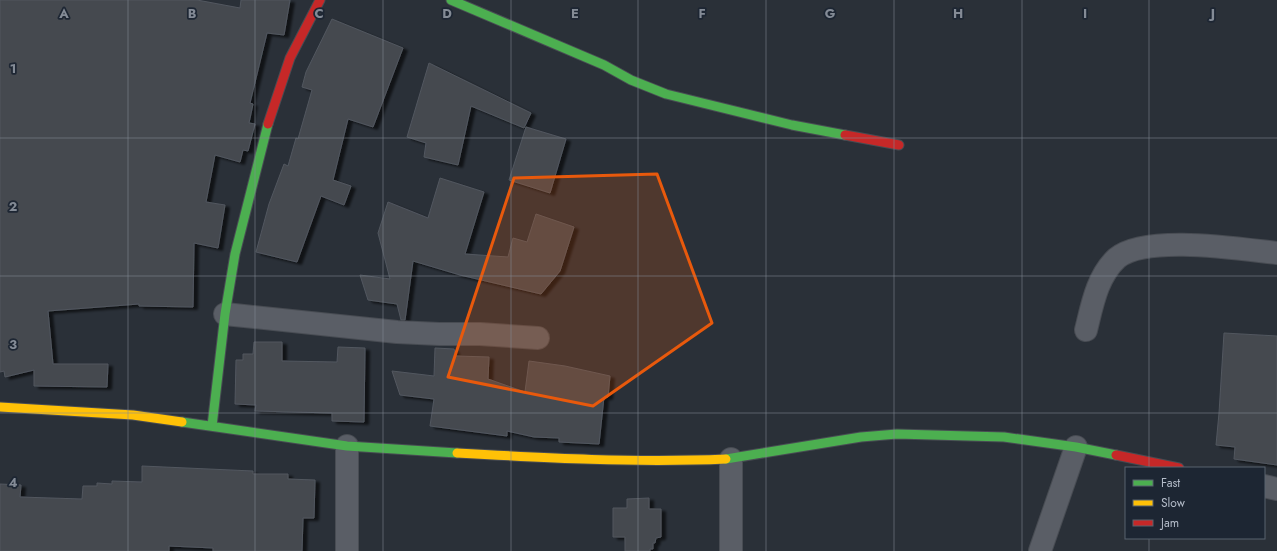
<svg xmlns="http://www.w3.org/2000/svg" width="1277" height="551" font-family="Jost,sans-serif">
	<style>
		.building { fill: #444950; stroke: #52575f; filter: url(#shadow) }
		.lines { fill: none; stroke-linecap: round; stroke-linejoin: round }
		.street-casing { stroke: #484c53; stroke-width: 24 }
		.fast-casing { stroke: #484c53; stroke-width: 11 }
		.slow-casing { stroke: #484c53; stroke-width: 11 }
		.jam-casing { stroke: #484c53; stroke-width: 11 }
		.street { stroke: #5a5e66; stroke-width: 22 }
		.fast { stroke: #4caf50; stroke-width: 9 }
		.slow { stroke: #ffc107; stroke-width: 9 }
		.jam { stroke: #c62828; stroke-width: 9 }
		.marked { fill: #e8590c; fill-opacity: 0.2; stroke: #e8590c; stroke-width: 3; stroke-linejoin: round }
		.grid { fill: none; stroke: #848b96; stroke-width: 1; stroke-opacity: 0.55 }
		.grid-label { font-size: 13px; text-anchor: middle; font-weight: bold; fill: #848b96; stroke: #1d2633; stroke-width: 3.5; stroke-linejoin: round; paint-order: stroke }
	</style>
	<defs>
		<filter id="shadow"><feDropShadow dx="4.5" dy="2.5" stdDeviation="1" flood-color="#0009"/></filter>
	</defs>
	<rect width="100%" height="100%" fill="#2a3038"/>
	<path class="building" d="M 0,0 L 197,0 L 240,8 L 241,0 L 290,0 L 284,35 L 267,33 L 250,103 L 253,104 L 249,123 L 255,124 L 248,151 L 243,150 L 240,162 L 215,155 L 206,202 L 225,205 L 218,248 L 194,243 L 193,307 L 139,306 L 139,304 L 48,311 L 53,364 L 108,364 L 107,387 L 34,386 L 34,370 L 5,377 L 4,371 L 0,372 Z
		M 332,19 L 403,48 L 373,127 L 348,119 L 333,180 L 351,186 L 344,205 L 321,196 L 297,262 L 256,252 L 269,204 L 284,164 L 288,166 L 296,138 L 298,139 L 312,90 L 302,87 L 306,72 Z
		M 429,63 L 531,113 L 524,128 L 471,106 L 458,165 L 424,157 L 426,143 L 407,137 Z
		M 526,127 L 566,139 L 550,193 L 509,180 Z
		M 440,178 L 484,192 L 465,254 L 508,257 L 513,238 L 527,242 L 536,214 L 574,227 L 560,271 L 541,294 L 460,275 L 413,261 L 405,320 L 401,320 L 397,304 L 368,300 L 360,275 L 390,279 L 378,233 L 388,202 L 428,218 Z
		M 1224,333 L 1277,336 L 1277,465 L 1234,459 L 1235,447 L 1216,445 L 1219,413 Z
		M 254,342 L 282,342 L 282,361 L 337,362 L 338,347 L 365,348 L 364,422 L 332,421 L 332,413 L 255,411 L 256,405 L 235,404 L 236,360 L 243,360 L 243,354 L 253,354 Z
		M 435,348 L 454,349 L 456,356 L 489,357 L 488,379 L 525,392 L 529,361 L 565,366 L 610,376 L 608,397 L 604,397 L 599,444 L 559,442 L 559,438 L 534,437 L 507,431 L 507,436 L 430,426 L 434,399 L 400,395 L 392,371 L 434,376 Z
		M 142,466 L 253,471 L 253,474 L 288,474 L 288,479 L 315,480 L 314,518 L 303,518 L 302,551 L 213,551 L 213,548 L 169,546 L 169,551 L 0,551 L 0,484 L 21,485 L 20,497 L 82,499 L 83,486 L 97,486 L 97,483 L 112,484 L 112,481 L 142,482 Z
		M 649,498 L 649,509 L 661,509 L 661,537 L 656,538 L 655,543 L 653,543 L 653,549 L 650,549 L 650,551 L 625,551 L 625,537 L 613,537 L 613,508 L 627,508 L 627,499 Z"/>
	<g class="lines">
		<g class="street-casing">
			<path id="street" d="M 225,314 L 397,332 L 439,334 L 480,334 L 538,338
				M 1086,330 C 1092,306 1097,276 1117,258 C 1146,234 1240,249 1277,253
				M 1264,486 L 1277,489
				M 347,551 L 347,446
				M 731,551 L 731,459
				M 1040,551 L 1076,447"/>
		</g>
		<g class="fast-casing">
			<path id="fast" d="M 451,0 L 604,65 L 631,80 L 666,94 L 792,125 L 845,135
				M 182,422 L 347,446 L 457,453
				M 212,426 L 225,314 L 235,254 L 268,124
				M 726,459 L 861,437 L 897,434 L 1004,437 L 1076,447 L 1116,455"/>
		</g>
		<g class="slow-casing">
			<path id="slow" d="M 0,407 L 133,415 L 182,422
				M 457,453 C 546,458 637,463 726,459"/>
		</g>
		<g class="jam-casing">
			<path id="jam" d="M 268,124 L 290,58 L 320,0
				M 845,135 L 899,145
				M 1116,455 L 1179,468"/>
		</g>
		<use href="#street" class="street"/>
		<use href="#fast" class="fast"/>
		<use href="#slow" class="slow"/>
		<use href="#jam" class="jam"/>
	</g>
	<path class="marked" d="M 657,174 L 712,323 L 593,406 L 448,377 L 514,178 Z"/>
	<path class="grid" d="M 128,0 L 128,551M 255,0 L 255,551M 383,0 L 383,551M 511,0 L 511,551M 638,0 L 638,551M 766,0 L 766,551M 894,0 L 894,551M 1022,0 L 1022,551M 1149,0 L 1149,468M 0,138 L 1277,138M 0,276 L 1277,276M 0,413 L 1277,413M 1149,538 L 1149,551"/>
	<g class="grid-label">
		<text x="64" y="18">A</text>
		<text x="192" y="18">B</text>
		<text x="319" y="18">C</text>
		<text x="447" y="18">D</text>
		<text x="575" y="18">E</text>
		<text x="702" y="18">F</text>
		<text x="830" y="18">G</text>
		<text x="958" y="18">H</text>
		<text x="1085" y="18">I</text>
		<text x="1213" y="18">J</text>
		<text x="13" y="73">1</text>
		<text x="13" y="211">2</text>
		<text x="13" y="349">3</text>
		<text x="13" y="487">4</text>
	</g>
	<rect x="1125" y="467" width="140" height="72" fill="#1d2633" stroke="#59626f"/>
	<rect x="1133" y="480" width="20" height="6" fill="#4caf50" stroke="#59626f"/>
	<text x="1161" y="487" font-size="12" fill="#b4bcc9">Fast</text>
	<rect x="1133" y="500" width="20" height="6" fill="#ffc107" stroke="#59626f"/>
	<text x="1161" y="507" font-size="12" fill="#b4bcc9">Slow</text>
	<rect x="1133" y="520" width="20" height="6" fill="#c62828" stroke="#59626f"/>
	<text x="1161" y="527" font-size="12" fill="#b4bcc9">Jam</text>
</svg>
